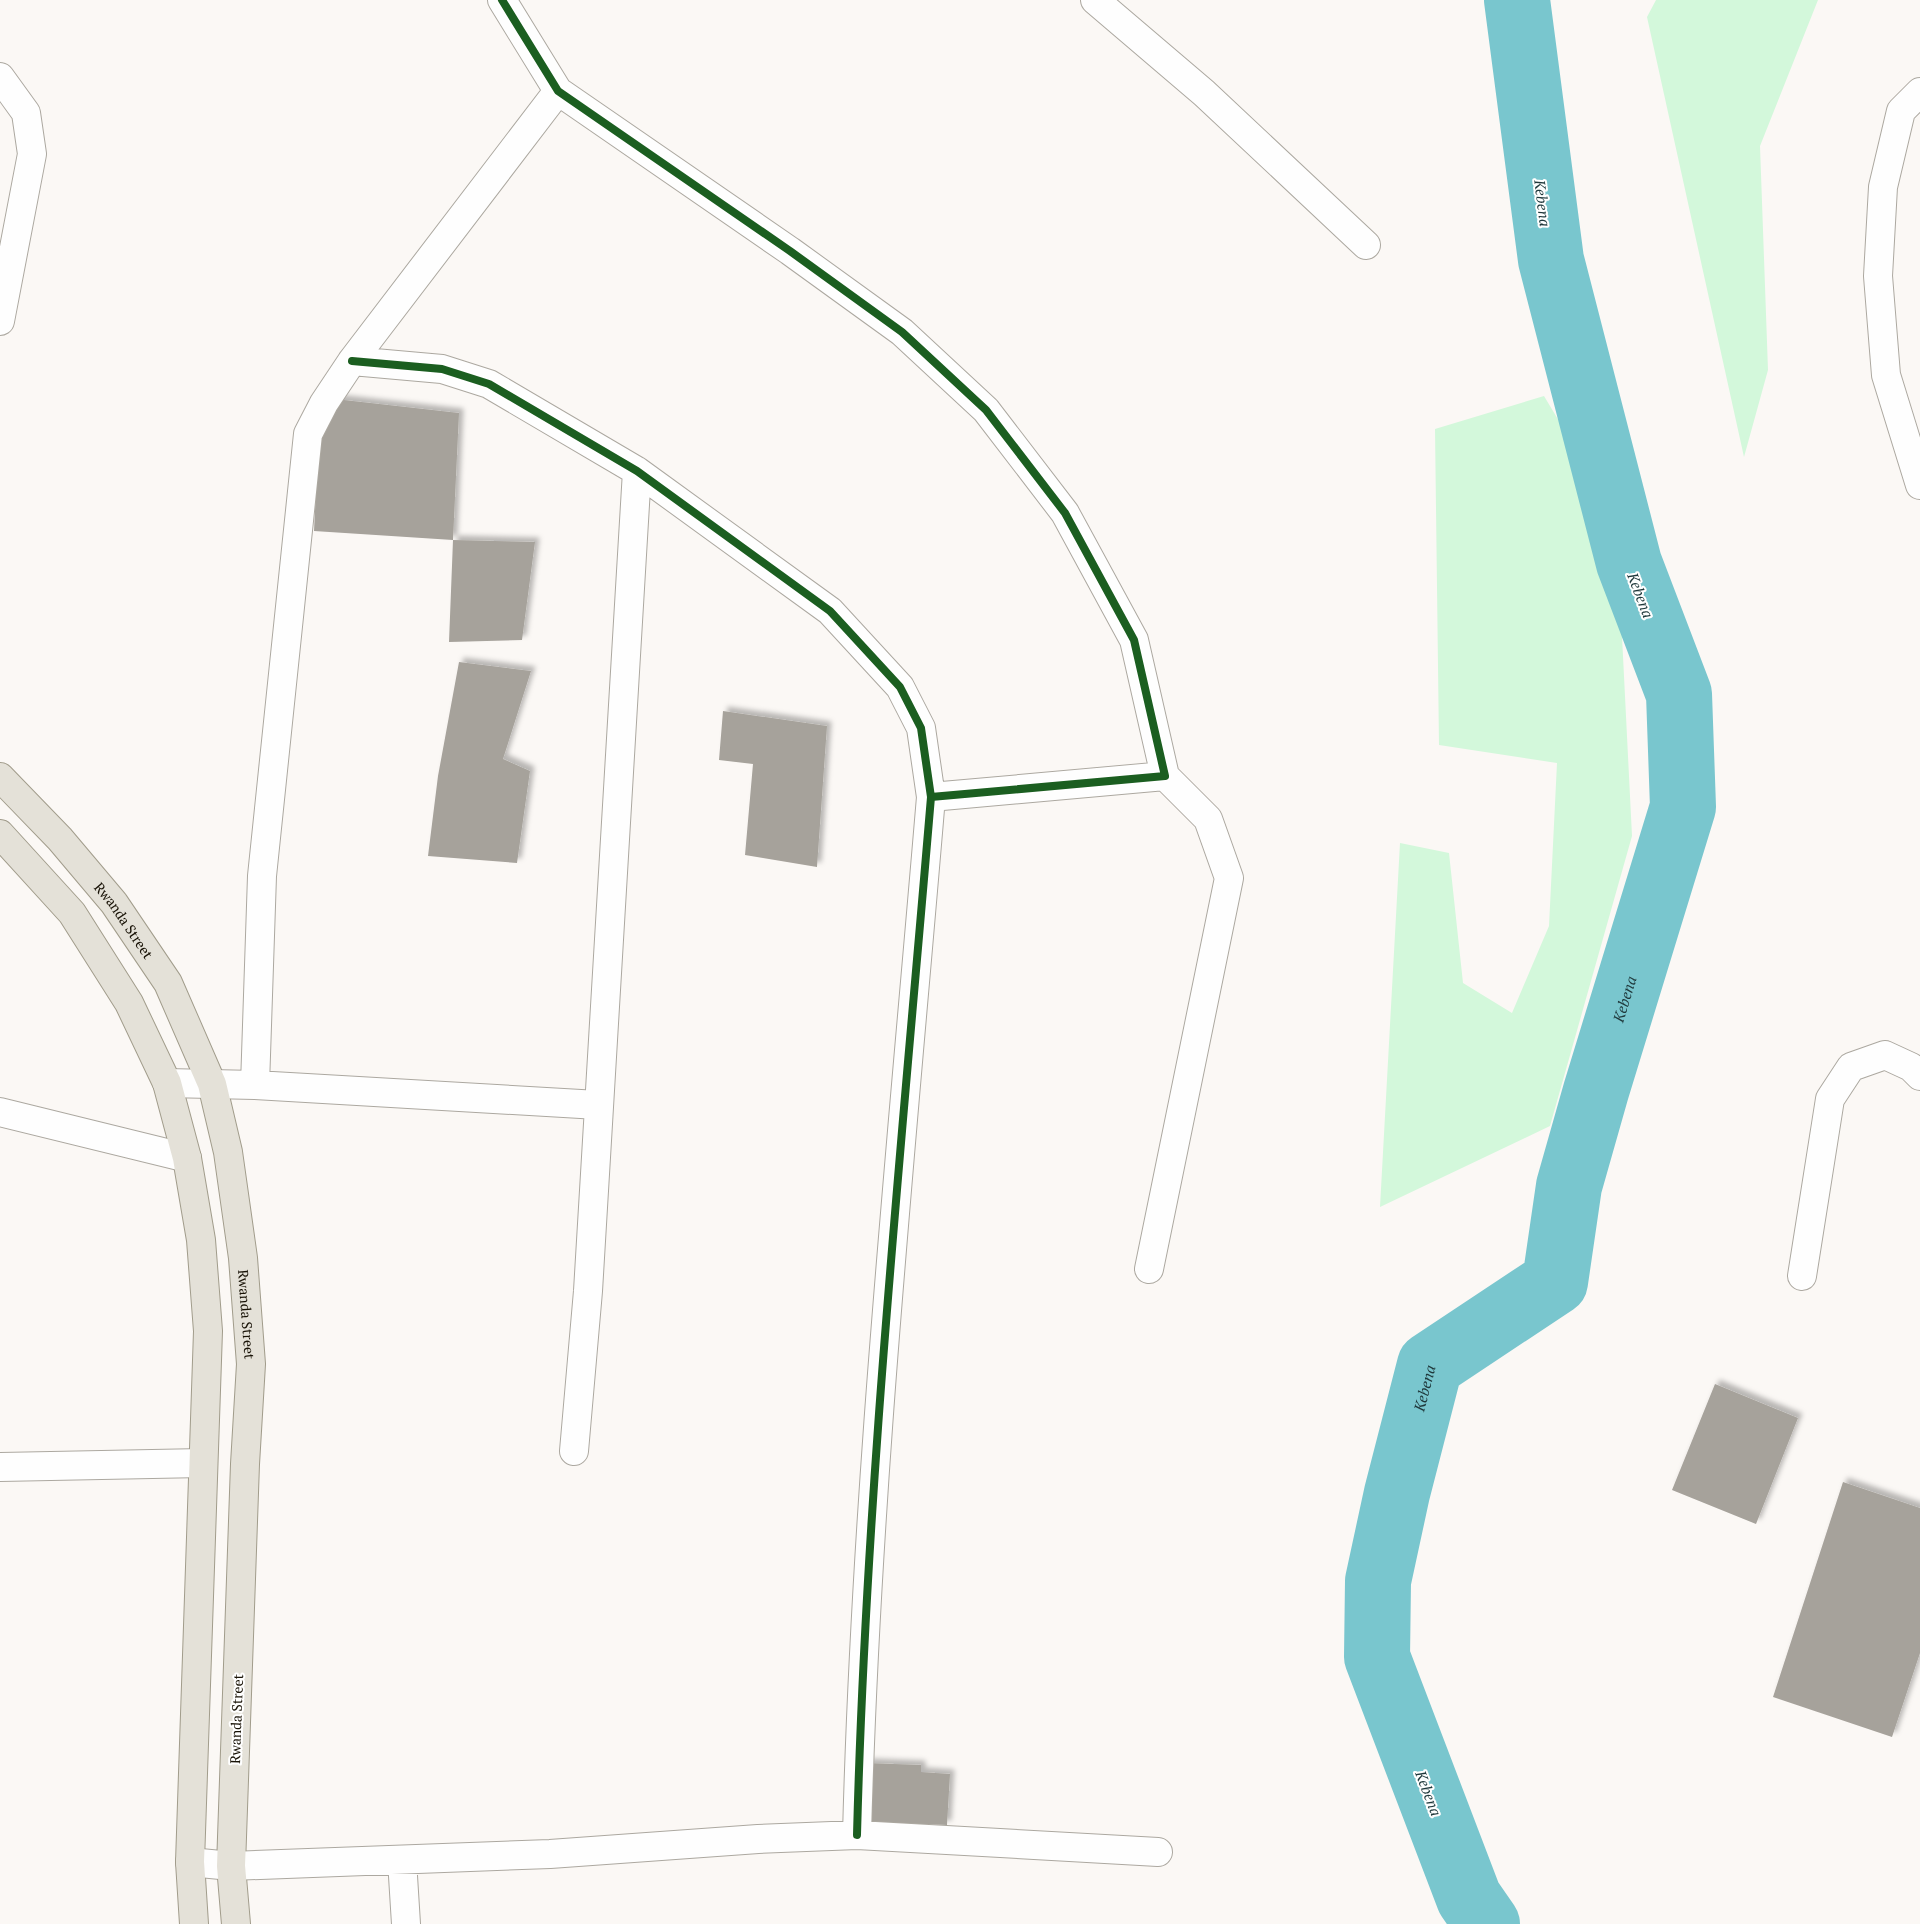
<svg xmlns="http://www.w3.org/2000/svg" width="1920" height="1924" font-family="'PT Serif',serif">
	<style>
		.green { fill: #d3f8db }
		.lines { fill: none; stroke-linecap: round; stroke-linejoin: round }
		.river { stroke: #79c6ce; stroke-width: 66 }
		.building { fill: #a6a29b; filter: url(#shadow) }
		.minor-casing { stroke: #aca8a0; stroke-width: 30 }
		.major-casing { stroke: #a19c8b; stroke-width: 30 }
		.minor { stroke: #fefefe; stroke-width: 28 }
		.major { stroke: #e4e1d8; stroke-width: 28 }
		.cycleway-casing { stroke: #fff; stroke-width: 11 }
		.cycleway { stroke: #1b5e20; stroke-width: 8 }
		.labels { text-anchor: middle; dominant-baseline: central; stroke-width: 4; stroke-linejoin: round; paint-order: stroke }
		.street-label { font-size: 14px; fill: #181206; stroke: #fff }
		.water-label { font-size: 15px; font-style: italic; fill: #1f383b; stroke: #fff }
	</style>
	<defs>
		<filter id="shadow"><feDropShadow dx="4.5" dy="-4.5" stdDeviation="2.5" flood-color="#0004"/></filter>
	</defs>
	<rect width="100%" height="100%" fill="#fbf8f5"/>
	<path class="green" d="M 1656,0 L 1818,0 L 1760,146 L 1768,370 L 1744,457 L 1647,17 Z
		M 1544,396 L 1616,516 L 1632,836 L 1550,1126 L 1380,1207 L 1400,843 L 1449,853 L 1463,983 L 1512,1013 L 1549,926 L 1557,763 L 1439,745 L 1435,429 Z"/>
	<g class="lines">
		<path class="river" id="s1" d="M 1487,1924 L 1469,1898 L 1377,1657 L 1378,1581 L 1397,1493 L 1430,1365 L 1555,1282 L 1569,1186 L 1596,1091 L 1683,807 L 1679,694 L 1629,563 L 1551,260 L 1517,0"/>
	</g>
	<path class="building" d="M 335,399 L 459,413 L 453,540 L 314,531 L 319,428 Z
		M 453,540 L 535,542 L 522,640 L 449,642 Z
		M 459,662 L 531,671 L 503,759 L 530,771 L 517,863 L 428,856 L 438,776 Z
		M 723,711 L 827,726 L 817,867 L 745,855 L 753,764 L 719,760 Z
		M 1715,1384 L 1798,1418 L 1756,1524 L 1672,1490 Z
		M 1843,1482 L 1920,1508 L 1920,1653 L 1892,1737 L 1773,1697 Z
		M 866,1763 L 921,1765 L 921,1772 L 950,1774 L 947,1825 L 863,1822 Z"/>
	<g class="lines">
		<g class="minor-casing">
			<path id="minor" d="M 502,0 L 558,91 L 790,251 L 902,332 L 986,410 L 1065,513 L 1134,640 L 1165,776 L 931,797
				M 1095,0 L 1204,93 L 1366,245
				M 0,77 L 26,113 L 32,154 L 0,321
				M 1920,92 L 1901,111 L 1883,187 L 1878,276 L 1886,375 L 1920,485
				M 352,361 L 442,369 L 489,384 L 637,471 L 830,611 L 900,687 L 921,728 L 931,797 C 902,1143 866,1488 857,1835
				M 167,1083 L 255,1085 L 598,1105
				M 255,1085 L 262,876 L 308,434 L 324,403 L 352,361 L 558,91
				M 0,1112 L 187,1158
				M 1149,1269 L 1229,878 L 1208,819 L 1165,776
				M 1802,1276 L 1830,1099 L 1851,1067 L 1885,1055 L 1911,1067 L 1920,1076
				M 574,1451 L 588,1291 L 637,471
				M 0,1467 L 203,1463
				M 402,1860 L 406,1924
				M 190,1862 L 231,1866 L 550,1854 L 758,1839 L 857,1835 L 1158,1852"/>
		</g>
		<g class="major-casing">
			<g id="major">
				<path id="s2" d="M 0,777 L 60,839 L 114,903 L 168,983 L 212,1084 L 228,1152 L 243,1258 L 251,1364 L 245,1464 L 231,1866 L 236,1924"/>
				<path d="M 0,834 L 72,913 L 129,1003 L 167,1083 L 187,1158 L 201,1240 L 208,1331 L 190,1862 L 194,1924"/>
			</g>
		</g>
		<use href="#minor" class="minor"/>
		<use href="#major" class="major"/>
		<g class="cycleway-casing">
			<path id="cycleway" d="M 502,0 L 558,91 L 790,251 L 902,332 L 986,410 L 1065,513 L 1134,640 L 1165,776 L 931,797
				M 352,361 L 442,369 L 489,384 L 637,471 L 830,611 L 900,687 L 921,728 L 931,797 C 902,1143 866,1488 857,1835"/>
		</g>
		<use href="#cycleway" class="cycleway"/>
	</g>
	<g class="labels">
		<g class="street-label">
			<text stroke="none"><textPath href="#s2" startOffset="190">Rwanda Street</textPath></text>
			<text stroke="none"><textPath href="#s2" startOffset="610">Rwanda Street</textPath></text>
			<text transform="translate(236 1719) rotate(-88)">Rwanda Street</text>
		</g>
		<g class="water-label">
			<text transform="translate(1543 203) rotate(83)">Kebena</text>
			<text transform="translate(1641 595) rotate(69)">Kebena</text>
			<text stroke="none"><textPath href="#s1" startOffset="1030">Kebena</textPath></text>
			<text stroke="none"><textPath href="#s1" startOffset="564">Kebena</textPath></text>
			<text transform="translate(1429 1793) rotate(69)">Kebena</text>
		</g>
	</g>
</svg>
